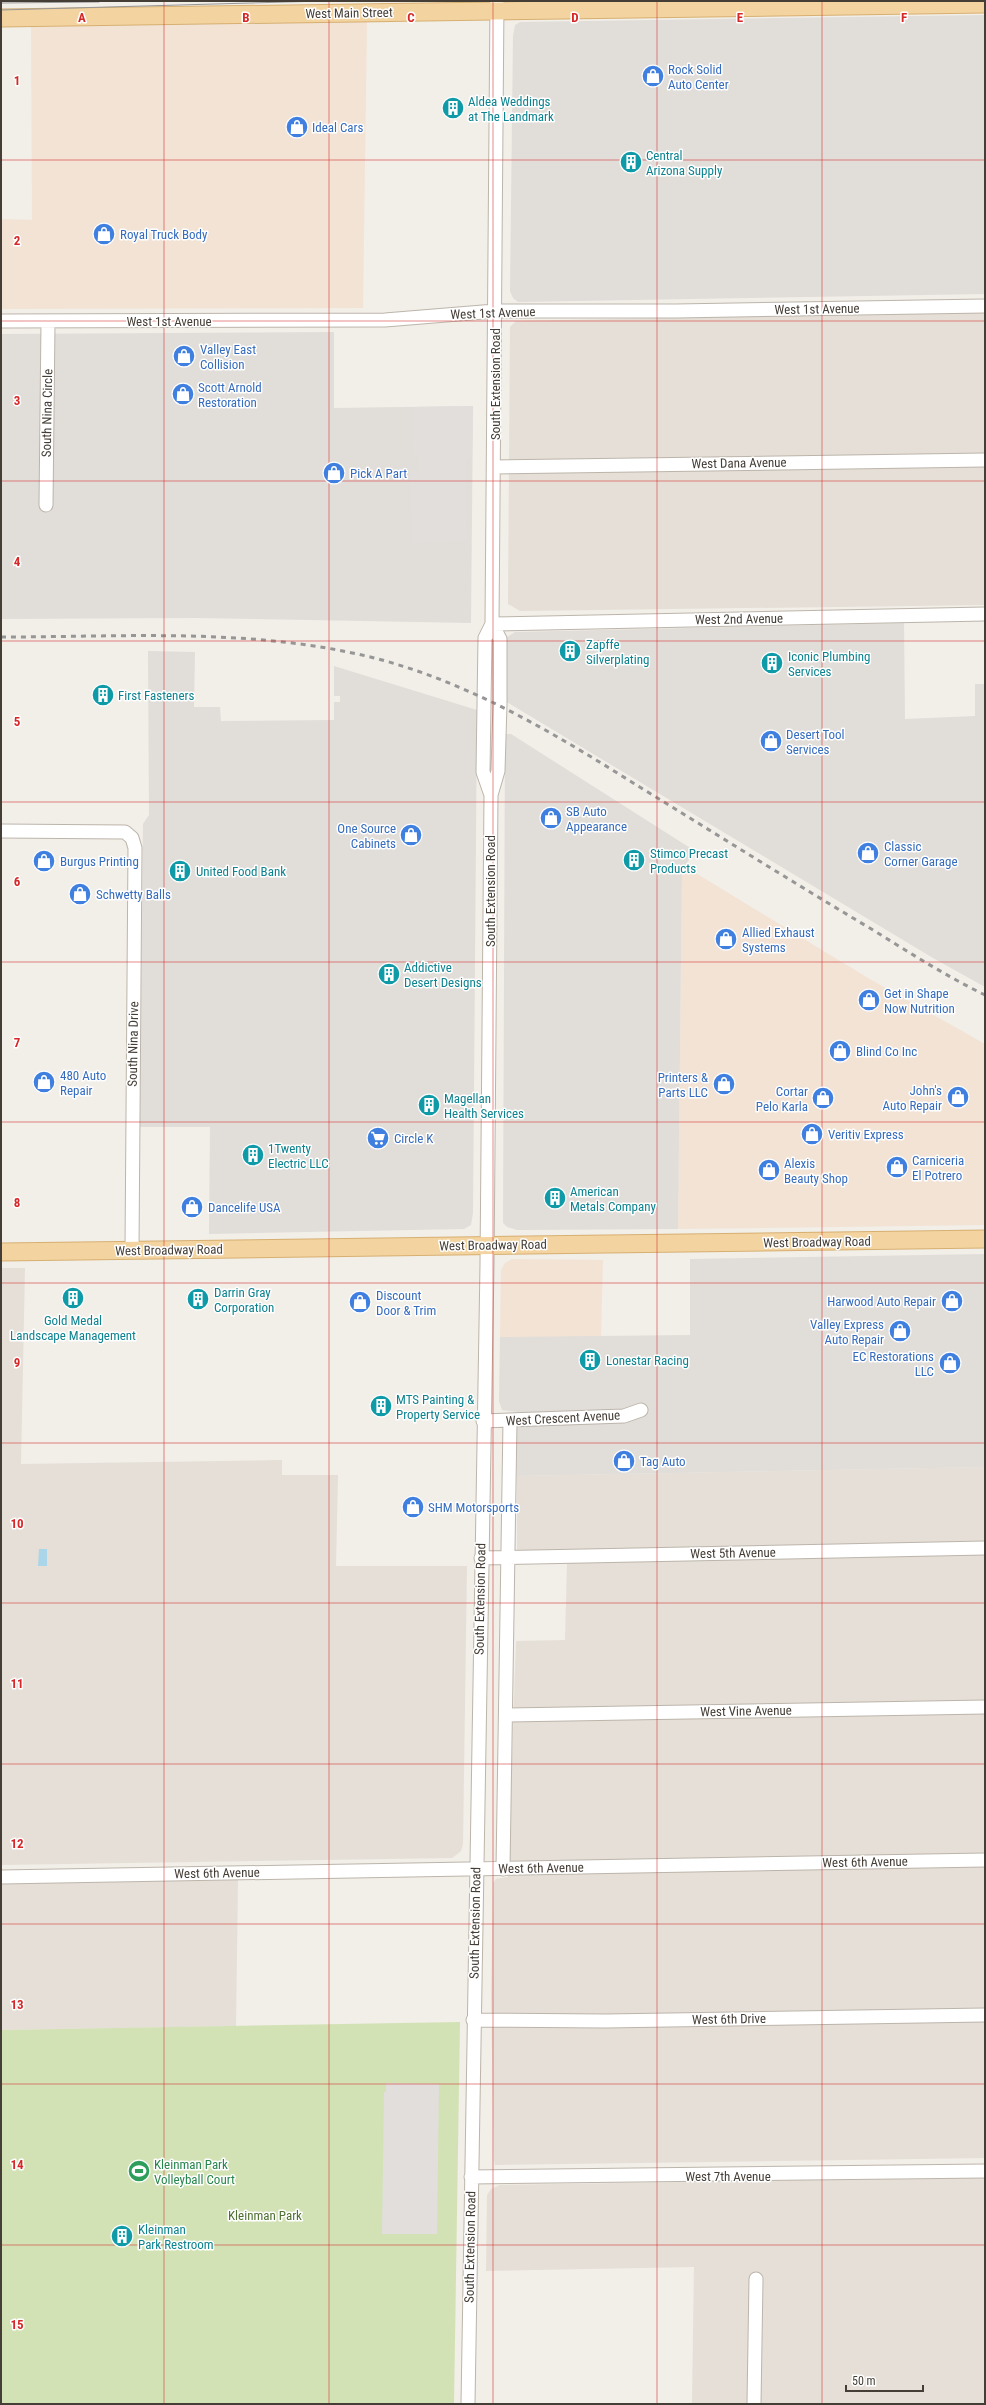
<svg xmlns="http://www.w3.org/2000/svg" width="986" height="2405" font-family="'Roboto Condensed',sans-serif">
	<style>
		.residential { fill: #e5dfd7 }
		.commercial { fill: #f2e3d5 }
		.industrial { fill: #e1ddd9 }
		.green { fill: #d2e2b5 }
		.parking { fill: #e1dedc }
		.water { fill: #abd5e8 }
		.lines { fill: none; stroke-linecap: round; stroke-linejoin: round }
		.minor-casing { stroke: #bcb5ab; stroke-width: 15 }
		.major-casing { stroke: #d7af71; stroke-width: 19 }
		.minor { stroke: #fff; stroke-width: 13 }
		.major { stroke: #f3d4a0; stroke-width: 17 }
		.tram { stroke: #969696; stroke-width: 1 }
		.rail { stroke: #969696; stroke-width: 3; stroke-dasharray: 5 5; stroke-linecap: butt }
		.grid { fill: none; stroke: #d62828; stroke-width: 1; stroke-opacity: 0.55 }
		.labels { text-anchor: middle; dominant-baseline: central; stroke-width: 3; stroke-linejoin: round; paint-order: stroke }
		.street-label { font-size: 13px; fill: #453e37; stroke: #fff }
		.shop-label { font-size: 13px; fill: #366cbe; stroke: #fff; text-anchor: start }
		.culture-label { font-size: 13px; fill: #0d838f; stroke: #fff; text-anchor: start }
		.leisure-label { font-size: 13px; fill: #27864d; stroke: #fff; text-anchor: start }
		.park-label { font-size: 13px; fill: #4e7031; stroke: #fff }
		.grid-label { font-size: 13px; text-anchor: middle; font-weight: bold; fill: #d62828; stroke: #fff; stroke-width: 3; stroke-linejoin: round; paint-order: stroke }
	</style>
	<rect width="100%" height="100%" fill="#f2eee8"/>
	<path class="residential" d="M 985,311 L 985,605 L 520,611 L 508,604 L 510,327 L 516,321 Z
		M 1,1268 L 25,1268 L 21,1464 L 282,1460 L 282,1475 L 338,1475 L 336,1566 L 467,1566 L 463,1844 L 461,1851 L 456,1855 L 452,1858 L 1,1865 Z
		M 985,1467 L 985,2158 L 495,2165 L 494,2160 L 491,1997 L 493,1883 L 496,1879 L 508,1877 L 516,1641 L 565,1640 L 567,1564 L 517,1563 L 517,1476 Z
		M 238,1880 L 236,2026 L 1,2030 L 1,1884 Z
		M 985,2177 L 985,2404 L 692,2404 L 694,2267 L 486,2271 L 487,2195 L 491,2189 L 500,2185 Z"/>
	<path class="commercial" d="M 367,20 L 363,308 L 1,309 L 1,219 L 32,220 L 31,27 Z
		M 684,866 L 868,978 L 985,1044 L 985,1225 L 678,1229 L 682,870 Z
		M 512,1259 L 603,1260 L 601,1337 L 500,1337 L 501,1270 L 505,1263 Z"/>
	<path class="industrial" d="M 985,15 L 985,294 L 518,302 L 513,298 L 510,291 L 513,36 L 515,25 L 520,22 Z
		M 334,332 L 334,408 L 473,406 L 471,623 L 195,618 L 1,619 L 1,334 Z
		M 904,623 L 905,719 L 975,716 L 975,684 L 985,684 L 985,987 L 933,958 L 505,701 L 507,637 L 515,632 Z
		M 148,651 L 195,652 L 194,707 L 220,707 L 221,721 L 334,720 L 334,702 L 340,702 L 340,696 L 334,696 L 334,666 L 477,710 L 473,1213 L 471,1225 L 464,1229 L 209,1234 L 210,1127 L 140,1127 L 143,824 L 149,815 Z
		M 505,734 L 511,734 L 695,851 L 682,870 L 678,1229 L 517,1230 L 507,1227 L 503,1223 Z
		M 985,1254 L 985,1467 L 517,1476 L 517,1412 L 502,1410 L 499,1401 L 500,1337 L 690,1335 L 690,1259 Z"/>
	<path class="green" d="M 460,2022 L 454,2404 L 1,2404 L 1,2030 Z"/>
	<path class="parking" d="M 473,406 L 472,454 L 466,461 L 467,541 L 412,543 L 410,471 L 419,471 L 419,455 L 413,455 L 414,407 Z
		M 386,2083 L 439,2084 L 437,2234 L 382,2234 L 384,2092 L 386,2092 Z"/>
	<path class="water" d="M 39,1549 L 47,1549 L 47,1566 L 38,1566 Z"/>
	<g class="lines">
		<g class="minor-casing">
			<path id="minor" d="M 1,321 L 385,320 L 495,311 L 676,311 L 985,306
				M 494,467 L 985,460
				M 46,505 L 48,322
				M 492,624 L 985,614
				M 491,795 L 483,772 L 485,638 L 492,624 L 497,1
				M 1,831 L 125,832 L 132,838 L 135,848 L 132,1250
				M 483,1421 L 624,1416 L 641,1410
				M 481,1558 L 985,1548
				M 507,1715 L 985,1707
				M 503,1869 L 510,1421
				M 1,1877 L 985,1860
				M 473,2020 L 606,2021 L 985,2015
				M 471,2177 L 985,2171
				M 468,2404 L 487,1265 L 491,795 L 498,771 L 500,704 L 500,639 L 492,624
				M 754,2404 L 756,2279"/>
		</g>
		<g class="major-casing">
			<path id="major" d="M 1,18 L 985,4
				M 1,1252 L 985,1239"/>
		</g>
		<use href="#minor" class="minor"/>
		<use href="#major" class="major"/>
		<path class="tram" d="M 1,3 L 99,2
			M 1,10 L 322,1"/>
		<path class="rail" d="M 1,637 C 128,637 258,627 382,660 C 476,686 557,735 638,786 C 716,834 794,883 873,930 C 910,953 946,976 985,995"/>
	</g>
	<path class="grid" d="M 164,1 L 164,2404M 329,1 L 329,2404M 493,1 L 493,2404M 657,1 L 657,2404M 822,1 L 822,2404M 1,160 L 985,160M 1,321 L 985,321M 1,481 L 985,481M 1,641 L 985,641M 1,802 L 985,802M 1,962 L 985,962M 1,1122 L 985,1122M 1,1283 L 985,1283M 1,1443 L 985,1443M 1,1603 L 985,1603M 1,1764 L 985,1764M 1,1924 L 985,1924M 1,2084 L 985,2084M 1,2245 L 985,2245"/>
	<defs>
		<g id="shop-disc" transform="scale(1.15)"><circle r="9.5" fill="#3f7fe0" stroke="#fff"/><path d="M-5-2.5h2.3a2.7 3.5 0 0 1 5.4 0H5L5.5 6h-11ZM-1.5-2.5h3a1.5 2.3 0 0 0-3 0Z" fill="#fff"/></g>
		<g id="building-disc" transform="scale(1.15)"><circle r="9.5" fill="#0f9aa8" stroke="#fff"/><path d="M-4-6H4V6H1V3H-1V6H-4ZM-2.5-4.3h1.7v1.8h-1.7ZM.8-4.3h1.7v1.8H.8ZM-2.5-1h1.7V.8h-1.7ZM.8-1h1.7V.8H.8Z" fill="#fff"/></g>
		<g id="supermarket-disc" transform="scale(1.15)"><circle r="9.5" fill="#3f7fe0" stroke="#fff"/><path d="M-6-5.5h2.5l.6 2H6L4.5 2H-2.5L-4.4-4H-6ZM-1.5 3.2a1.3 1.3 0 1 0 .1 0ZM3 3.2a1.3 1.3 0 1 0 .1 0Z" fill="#fff"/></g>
		<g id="stadium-disc" transform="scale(1.15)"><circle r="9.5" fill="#2e9e5b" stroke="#fff"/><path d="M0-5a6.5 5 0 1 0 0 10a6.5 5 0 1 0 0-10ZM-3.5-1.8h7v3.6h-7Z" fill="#fff"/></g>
	</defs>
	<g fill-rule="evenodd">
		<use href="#shop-disc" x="653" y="76"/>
		<use href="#building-disc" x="453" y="108"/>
		<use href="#shop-disc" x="297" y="127"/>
		<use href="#building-disc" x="631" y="162"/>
		<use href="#shop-disc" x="104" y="234"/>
		<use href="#shop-disc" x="184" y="356"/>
		<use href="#shop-disc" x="183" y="394"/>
		<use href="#shop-disc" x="334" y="473"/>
		<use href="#building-disc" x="570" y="651"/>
		<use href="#building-disc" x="772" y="663"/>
		<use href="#building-disc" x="103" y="695"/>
		<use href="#shop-disc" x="771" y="741"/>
		<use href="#shop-disc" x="551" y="818"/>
		<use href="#shop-disc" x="411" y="835"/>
		<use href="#shop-disc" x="868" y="853"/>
		<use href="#building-disc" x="634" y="860"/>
		<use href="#shop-disc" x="44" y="861"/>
		<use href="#building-disc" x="180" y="871"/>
		<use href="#shop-disc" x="80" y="894"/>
		<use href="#shop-disc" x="726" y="939"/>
		<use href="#building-disc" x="389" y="974"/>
		<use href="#shop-disc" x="869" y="1000"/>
		<use href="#shop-disc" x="840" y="1051"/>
		<use href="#shop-disc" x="44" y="1082"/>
		<use href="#shop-disc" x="724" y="1084"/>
		<use href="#shop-disc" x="958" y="1097"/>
		<use href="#shop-disc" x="823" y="1098"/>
		<use href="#building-disc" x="429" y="1105"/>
		<use href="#shop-disc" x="812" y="1134"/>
		<use href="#supermarket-disc" x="378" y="1138"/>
		<use href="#building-disc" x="253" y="1155"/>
		<use href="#shop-disc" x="897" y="1167"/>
		<use href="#shop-disc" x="769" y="1170"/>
		<use href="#building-disc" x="555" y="1198"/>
		<use href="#shop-disc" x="192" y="1207"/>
		<use href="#building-disc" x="73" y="1298"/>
		<use href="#building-disc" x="198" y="1299"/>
		<use href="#shop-disc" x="952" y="1301"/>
		<use href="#shop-disc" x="360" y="1302"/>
		<use href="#shop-disc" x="900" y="1331"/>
		<use href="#building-disc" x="590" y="1360"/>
		<use href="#shop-disc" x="950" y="1363"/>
		<use href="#building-disc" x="381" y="1406"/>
		<use href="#shop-disc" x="624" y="1461"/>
		<use href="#shop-disc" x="413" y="1507"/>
		<use href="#stadium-disc" x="139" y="2171"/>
		<use href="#building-disc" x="122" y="2236"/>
	</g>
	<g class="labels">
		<g class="street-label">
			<text transform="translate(349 13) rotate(-1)">West Main Street</text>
			<text transform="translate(817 309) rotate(-1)">West 1st Avenue</text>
			<text transform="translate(493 313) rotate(-2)">West 1st Avenue</text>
			<text x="169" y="321">West 1st Avenue</text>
			<text transform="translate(495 384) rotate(-90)">South Extension Road</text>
			<text transform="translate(47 413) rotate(-89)">South Nina Circle</text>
			<text transform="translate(739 463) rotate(-1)">West Dana Avenue</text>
			<text transform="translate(739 619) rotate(-1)">West 2nd Avenue</text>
			<text transform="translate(490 891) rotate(-90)">South Extension Road</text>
			<text transform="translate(133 1044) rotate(-89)">South Nina Drive</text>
			<text transform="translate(817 1242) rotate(-1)">West Broadway Road</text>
			<text transform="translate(493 1245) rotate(-1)">West Broadway Road</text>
			<text transform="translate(169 1250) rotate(-1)">West Broadway Road</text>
			<text transform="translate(563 1418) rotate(-3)">West Crescent Avenue</text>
			<text transform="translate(733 1553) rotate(-1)">West 5th Avenue</text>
			<text transform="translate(480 1599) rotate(-89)">South Extension Road</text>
			<text transform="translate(746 1711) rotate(-1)">West Vine Avenue</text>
			<text transform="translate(865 1862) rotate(-1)">West 6th Avenue</text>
			<text transform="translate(541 1868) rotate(-1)">West 6th Avenue</text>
			<text transform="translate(217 1873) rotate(-1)">West 6th Avenue</text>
			<text transform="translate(475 1923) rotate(-89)">South Extension Road</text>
			<text transform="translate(729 2019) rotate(-1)">West 6th Drive</text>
			<text x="728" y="2176">West 7th Avenue</text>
			<text transform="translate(470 2247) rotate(-89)">South Extension Road</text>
		</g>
		<g class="shop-label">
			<text x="668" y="69">Rock Solid<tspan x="668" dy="15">Auto Center</tspan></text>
			<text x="312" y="127">Ideal Cars</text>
			<text x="120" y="234">Royal Truck Body</text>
			<text x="200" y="349">Valley East<tspan x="200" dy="15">Collision</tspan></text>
			<text x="198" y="387">Scott Arnold<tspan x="198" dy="15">Restoration</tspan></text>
			<text x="350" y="473">Pick A Part</text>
			<text x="786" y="734">Desert Tool<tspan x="786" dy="15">Services</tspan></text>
			<text x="566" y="811">SB Auto<tspan x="566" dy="15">Appearance</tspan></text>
			<text x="396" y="828" text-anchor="end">One Source<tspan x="396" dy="15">Cabinets</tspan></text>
			<text x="884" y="846">Classic<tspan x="884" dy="15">Corner Garage</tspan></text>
			<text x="60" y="861">Burgus Printing</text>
			<text x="96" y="894">Schwetty Balls</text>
			<text x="742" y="932">Allied Exhaust<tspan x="742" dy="15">Systems</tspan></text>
			<text x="884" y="993">Get in Shape<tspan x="884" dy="15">Now Nutrition</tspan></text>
			<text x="856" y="1051">Blind Co Inc</text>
			<text x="60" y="1075">480 Auto<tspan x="60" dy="15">Repair</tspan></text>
			<text x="708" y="1077" text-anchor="end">Printers &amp;<tspan x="708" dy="15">Parts LLC</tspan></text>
			<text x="942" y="1090" text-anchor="end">John's<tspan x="942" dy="15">Auto Repair</tspan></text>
			<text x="808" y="1091" text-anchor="end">Cortar<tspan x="808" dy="15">Pelo Karla</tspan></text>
			<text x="828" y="1134">Veritiv Express</text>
			<text x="394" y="1138">Circle K</text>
			<text x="912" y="1160">Carniceria<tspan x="912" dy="15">El Potrero</tspan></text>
			<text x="784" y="1163">Alexis<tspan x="784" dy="15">Beauty Shop</tspan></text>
			<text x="208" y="1207">Dancelife USA</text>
			<text x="376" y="1295">Discount<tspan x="376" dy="15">Door &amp; Trim</tspan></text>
			<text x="936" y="1301" text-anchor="end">Harwood Auto Repair</text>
			<text x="884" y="1324" text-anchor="end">Valley Express<tspan x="884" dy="15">Auto Repair</tspan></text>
			<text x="934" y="1356" text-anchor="end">EC Restorations<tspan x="934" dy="15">LLC</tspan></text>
			<text x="640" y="1461">Tag Auto</text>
			<text x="428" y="1507">SHM Motorsports</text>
		</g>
		<g class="culture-label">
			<text x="468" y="101">Aldea Weddings<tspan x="468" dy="15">at The Landmark</tspan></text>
			<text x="646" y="155">Central<tspan x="646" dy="15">Arizona Supply</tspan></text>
			<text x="586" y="644">Zapffe<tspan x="586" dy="15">Silverplating</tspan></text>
			<text x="788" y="656">Iconic Plumbing<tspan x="788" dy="15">Services</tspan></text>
			<text x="118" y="695">First Fasteners</text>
			<text x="650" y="853">Stimco Precast<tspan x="650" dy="15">Products</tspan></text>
			<text x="196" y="871">United Food Bank</text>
			<text x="404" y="967">Addictive<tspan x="404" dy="15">Desert Designs</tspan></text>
			<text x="444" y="1098">Magellan<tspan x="444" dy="15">Health Services</tspan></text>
			<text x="268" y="1148">1Twenty<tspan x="268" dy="15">Electric LLC</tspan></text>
			<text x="570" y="1191">American<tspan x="570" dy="15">Metals Company</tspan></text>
			<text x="214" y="1292">Darrin Gray<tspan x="214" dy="15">Corporation</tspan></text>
			<text x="73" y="1320" text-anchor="middle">Gold Medal<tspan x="73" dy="15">Landscape Management</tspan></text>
			<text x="606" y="1360">Lonestar Racing</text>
			<text x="396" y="1399">MTS Painting &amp;<tspan x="396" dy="15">Property Service</tspan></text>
			<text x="138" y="2229">Kleinman<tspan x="138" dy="15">Park Restroom</tspan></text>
		</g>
		<g class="leisure-label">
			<text x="154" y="2164">Kleinman Park<tspan x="154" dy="15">Volleyball Court</tspan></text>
		</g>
		<g class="park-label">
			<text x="265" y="2215">Kleinman Park</text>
		</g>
	</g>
	<g class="grid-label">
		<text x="82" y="22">A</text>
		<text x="246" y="22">B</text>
		<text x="411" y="22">C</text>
		<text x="575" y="22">D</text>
		<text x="740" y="22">E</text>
		<text x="904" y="22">F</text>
		<text x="17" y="85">1</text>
		<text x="17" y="245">2</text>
		<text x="17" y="405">3</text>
		<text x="17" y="566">4</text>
		<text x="17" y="726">5</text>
		<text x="17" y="886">6</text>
		<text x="17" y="1047">7</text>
		<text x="17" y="1207">8</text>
		<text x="17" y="1367">9</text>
		<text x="17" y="1528">10</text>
		<text x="17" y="1688">11</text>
		<text x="17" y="1848">12</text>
		<text x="17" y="2009">13</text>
		<text x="17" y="2169">14</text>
		<text x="17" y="2329">15</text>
	</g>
	<rect width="986" height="2405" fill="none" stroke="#453e37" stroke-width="4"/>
	<path d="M846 2385v6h77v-6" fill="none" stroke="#453e37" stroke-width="2"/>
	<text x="852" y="2385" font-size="12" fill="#453e37" stroke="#ffffff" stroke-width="3" paint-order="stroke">50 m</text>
</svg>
